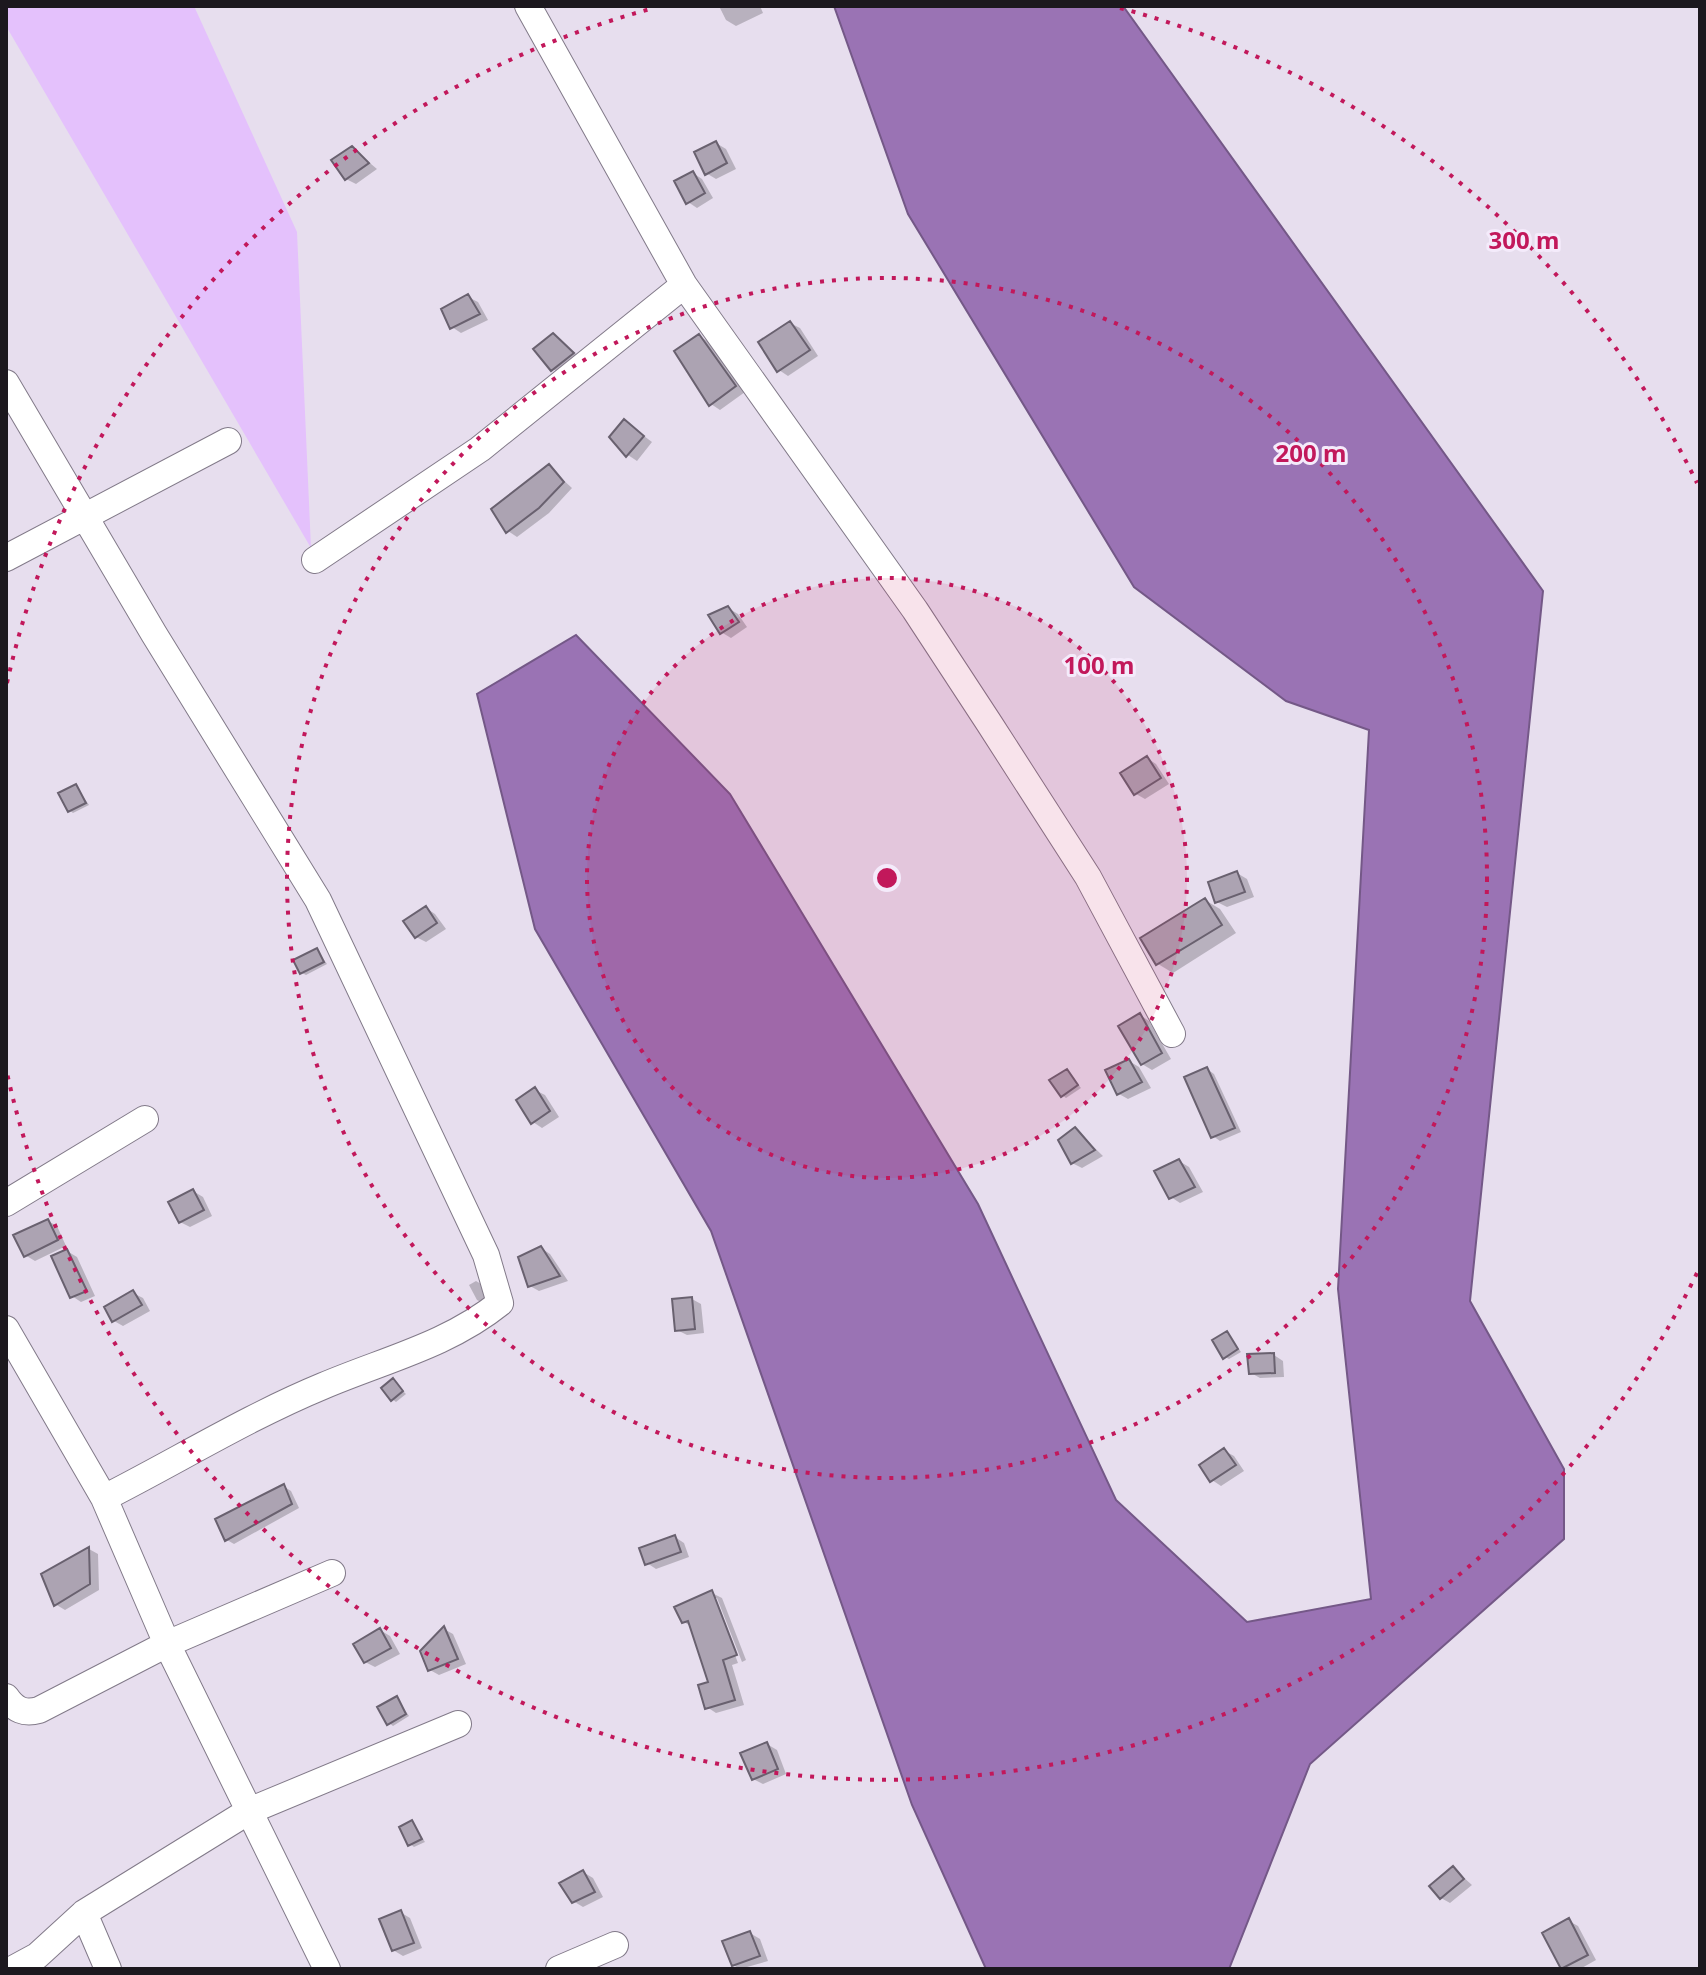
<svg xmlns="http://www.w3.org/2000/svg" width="1706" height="1975" font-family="'Noto Sans',sans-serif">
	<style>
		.green { fill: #e4c1fc }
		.water { fill: #9a73b4; stroke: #745887; stroke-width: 2 }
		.shadow { fill: #0003 }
		.building { fill: #aca3b2; stroke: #69616f; stroke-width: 2 }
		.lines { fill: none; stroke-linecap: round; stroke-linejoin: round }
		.minor-casing { stroke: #827a89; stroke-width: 28 }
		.minor { stroke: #fff; stroke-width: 26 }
		.ring { fill: none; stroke: #c2185b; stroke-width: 4; stroke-dasharray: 4 8 }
		.centre { fill: #c2185b; stroke: #f4ebfb; stroke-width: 4 }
		.ring-label { font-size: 24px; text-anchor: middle; font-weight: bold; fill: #c2185b; stroke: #f4ebfb; stroke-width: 6; stroke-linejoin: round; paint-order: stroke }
	</style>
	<rect width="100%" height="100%" fill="#e7deee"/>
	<path class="green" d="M 6,6 L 194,6 L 297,232 L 311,548 L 6,26 Z"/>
	<path class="water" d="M 834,6 L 1123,6 L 1543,591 L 1470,1301 L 1564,1469 L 1564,1539 L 1310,1764 L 1229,1969 L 986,1969 L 912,1805 L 711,1231 L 535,929 L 477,694 L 576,635 L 730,794 L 978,1204 L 1116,1500 L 1247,1622 L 1371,1599 L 1338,1289 L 1369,730 L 1286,701 L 1134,587 L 908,214 Z"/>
	<path class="shadow" d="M 719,6 L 760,6 L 763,13 L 736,26 L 726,20 Z
		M 716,143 L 726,149 L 736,169 L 716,179 L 706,173 Z
		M 352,148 L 377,169 L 356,184 L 346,179 Z
		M 693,173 L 702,179 L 713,198 L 697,208 L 688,202 Z
		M 468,297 L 478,302 L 488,320 L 461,333 L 452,327 Z
		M 790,323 L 800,328 L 818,356 L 788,376 L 779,370 Z
		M 553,335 L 582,359 L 562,375 L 553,369 Z
		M 699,336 L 709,342 L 745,392 L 720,410 L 711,404 Z
		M 624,421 L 652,442 L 637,461 L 628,455 Z
		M 549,467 L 572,488 L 549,513 L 517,537 L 508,531 Z
		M 728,608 L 738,614 L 747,627 L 731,638 L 721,632 Z
		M 1147,758 L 1156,764 L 1169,784 L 1145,799 L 1136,794 Z
		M 76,786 L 89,805 L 73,813 L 69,810 Z
		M 1237,873 L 1247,879 L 1254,897 L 1227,907 L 1217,902 Z
		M 1205,900 L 1220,909 L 1236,933 L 1173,973 L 1158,964 Z
		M 426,908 L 435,914 L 446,929 L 426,942 L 416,937 Z
		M 317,950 L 327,964 L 306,975 L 302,973 Z
		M 1140,1015 L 1149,1021 L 1171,1059 L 1152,1070 L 1142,1064 Z
		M 1129,1061 L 1139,1067 L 1151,1088 L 1128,1099 L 1119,1094 Z
		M 1207,1069 L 1214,1074 L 1241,1132 L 1220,1141 L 1213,1136 Z
		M 1067,1071 L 1081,1088 L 1066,1098 L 1062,1095 Z
		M 535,1090 L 545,1095 L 559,1117 L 542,1128 L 533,1122 Z
		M 1075,1129 L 1103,1156 L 1082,1168 L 1072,1163 Z
		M 1179,1161 L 1189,1167 L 1203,1192 L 1180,1203 L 1171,1197 Z
		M 193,1191 L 203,1197 L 212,1216 L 190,1227 L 180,1222 Z
		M 48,1221 L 57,1226 L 66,1246 L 35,1261 L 25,1255 Z
		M 541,1248 L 550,1254 L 568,1281 L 539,1291 L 530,1286 Z
		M 67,1251 L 77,1257 L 95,1296 L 81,1302 L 72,1296 Z
		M 476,1281 L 486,1287 L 487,1305 L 477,1300 L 469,1285 Z
		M 133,1293 L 143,1298 L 150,1311 L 123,1326 L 114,1321 Z
		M 692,1299 L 701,1304 L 704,1333 L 687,1335 L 677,1330 Z
		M 1227,1333 L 1241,1352 L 1229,1359 L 1225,1357 Z
		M 1274,1355 L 1283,1361 L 1284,1377 L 1260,1378 L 1251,1373 Z
		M 393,1381 L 406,1394 L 396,1402 L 392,1399 Z
		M 1225,1451 L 1234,1456 L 1244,1471 L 1221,1486 L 1212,1480 Z
		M 283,1486 L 291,1491 L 299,1508 L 234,1544 L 227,1540 Z
		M 675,1537 L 684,1543 L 689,1557 L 656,1569 L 647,1563 Z
		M 89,1549 L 98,1554 L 99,1590 L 65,1610 L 55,1604 L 44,1575 Z
		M 712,1593 L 722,1598 L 746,1660 L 742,1662 L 717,1598 L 713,1598 L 738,1663 L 732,1665 L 744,1705 L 716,1713 L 707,1707 L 710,1683 L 692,1627 L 684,1622 Z
		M 444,1629 L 453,1634 L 466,1664 L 439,1675 L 430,1670 Z
		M 380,1630 L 390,1636 L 400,1654 L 375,1667 L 365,1662 Z
		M 397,1698 L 409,1716 L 393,1726 L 389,1723 Z
		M 767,1744 L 777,1750 L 786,1774 L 763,1784 L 753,1779 Z
		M 412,1823 L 425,1842 L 414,1847 L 410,1844 Z
		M 1453,1868 L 1472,1885 L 1450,1903 L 1441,1898 Z
		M 583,1872 L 593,1878 L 603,1897 L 583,1907 L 573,1901 Z
		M 400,1912 L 410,1918 L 422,1948 L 403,1956 L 393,1950 Z
		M 1569,1921 L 1578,1926 L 1596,1960 L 1580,1969 L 1564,1969 L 1545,1933 Z
		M 750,1933 L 760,1939 L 768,1961 L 740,1969 L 733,1965 Z"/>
	<path class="building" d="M 716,141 L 727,163 L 705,175 L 694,152 Z
		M 352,146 L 369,163 L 345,180 L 331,160 Z
		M 693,171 L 705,193 L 686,204 L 674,181 Z
		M 468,294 L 480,314 L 450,329 L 441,309 Z
		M 790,321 L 810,350 L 777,372 L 758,342 Z
		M 553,333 L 574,353 L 551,371 L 533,349 Z
		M 699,334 L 736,386 L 709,406 L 674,351 Z
		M 624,419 L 644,436 L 626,457 L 609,437 Z
		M 549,464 L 564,482 L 539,508 L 506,533 L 491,509 Z
		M 728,606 L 739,622 L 720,634 L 708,615 Z
		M 1147,756 L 1161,778 L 1134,795 L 1120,773 Z
		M 76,784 L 86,803 L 68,812 L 58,793 Z
		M 1237,871 L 1245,892 L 1215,903 L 1208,882 Z
		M 1205,898 L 1222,925 L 1156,965 L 1140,938 Z
		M 426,906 L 437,923 L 415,938 L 403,921 Z
		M 317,948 L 324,962 L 300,974 L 293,960 Z
		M 1140,1013 L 1162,1053 L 1141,1065 L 1118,1026 Z
		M 1129,1059 L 1142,1082 L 1117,1095 L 1105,1070 Z
		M 1207,1067 L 1235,1128 L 1211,1138 L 1184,1077 Z
		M 1067,1069 L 1078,1085 L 1061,1097 L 1049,1080 Z
		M 535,1087 L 550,1111 L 531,1124 L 516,1100 Z
		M 1075,1127 L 1095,1150 L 1071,1164 L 1058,1140 Z
		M 1179,1159 L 1195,1187 L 1169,1199 L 1154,1171 Z
		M 193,1189 L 204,1210 L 179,1223 L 168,1202 Z
		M 48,1219 L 58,1240 L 24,1257 L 13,1235 Z
		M 541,1246 L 560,1276 L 528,1287 L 518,1257 Z
		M 67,1249 L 87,1291 L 70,1298 L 51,1256 Z
		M 133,1290 L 142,1305 L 112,1322 L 104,1307 Z
		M 692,1297 L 695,1329 L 675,1331 L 672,1299 Z
		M 1227,1331 L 1238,1349 L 1223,1359 L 1212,1340 Z
		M 1274,1353 L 1275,1373 L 1249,1374 L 1247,1354 Z
		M 393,1378 L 403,1391 L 391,1401 L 381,1388 Z
		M 1224,1448 L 1236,1465 L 1210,1482 L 1199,1465 Z
		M 284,1484 L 292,1504 L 225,1541 L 215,1519 Z
		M 675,1535 L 681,1552 L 645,1565 L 639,1548 Z
		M 89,1547 L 90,1584 L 54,1606 L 41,1574 Z
		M 712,1590 L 737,1655 L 723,1660 L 735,1700 L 705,1709 L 698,1685 L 708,1682 L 688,1621 L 682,1623 L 674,1607 Z
		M 444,1626 L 458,1659 L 428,1671 L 420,1651 Z
		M 380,1628 L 391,1648 L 364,1663 L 353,1644 Z
		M 397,1696 L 406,1714 L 387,1725 L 377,1707 Z
		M 767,1742 L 778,1769 L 752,1780 L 740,1753 Z
		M 412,1820 L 422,1839 L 408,1846 L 399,1827 Z
		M 1453,1866 L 1464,1879 L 1440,1899 L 1429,1886 Z
		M 583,1870 L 595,1892 L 572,1903 L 559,1883 Z
		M 401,1910 L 414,1943 L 392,1951 L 379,1919 Z
		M 1569,1918 L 1588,1955 L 1561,1969 L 1542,1933 Z
		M 750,1931 L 760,1956 L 732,1966 L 722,1941 Z"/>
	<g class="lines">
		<g class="minor-casing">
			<path id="minor" d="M 528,6 L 684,285 L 915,610 L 989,723 L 1088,877 L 1172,1034
				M 6,383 L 154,634 L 318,900 L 486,1255 L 500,1303 C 448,1345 384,1360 323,1386 C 248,1417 177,1461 104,1498
				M 6,558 L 228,441
				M 315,560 L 480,449 L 684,285
				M 6,1203 L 145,1119
				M 6,1329 L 104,1498 L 167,1644 L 327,1969
				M 6,1697 C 15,1710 24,1714 39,1710 L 167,1644 L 332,1573
				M 84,1913 L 108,1969
				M 13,1969 L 37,1956 L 84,1913 L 249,1811 L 458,1724
				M 559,1969 L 615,1945"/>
		</g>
		<use href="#minor" class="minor"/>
	</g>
	<circle cx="887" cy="878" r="300" fill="#c2185b" fill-opacity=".12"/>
	<g class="ring">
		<circle cx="887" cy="878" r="300"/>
		<circle cx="887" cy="878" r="600"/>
		<path d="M1697 1273A901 901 0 0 1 7 1073M7 683A901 901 0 0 1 654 8M1120 8A901 901 0 0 1 1697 483"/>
	</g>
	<circle cx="887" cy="878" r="12" class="centre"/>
	<g class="ring-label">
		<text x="1524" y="249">300 m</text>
		<text x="1311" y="462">200 m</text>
		<text x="1099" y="674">100 m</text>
	</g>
	<rect width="1706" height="1975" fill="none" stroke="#1c181e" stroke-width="16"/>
</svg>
